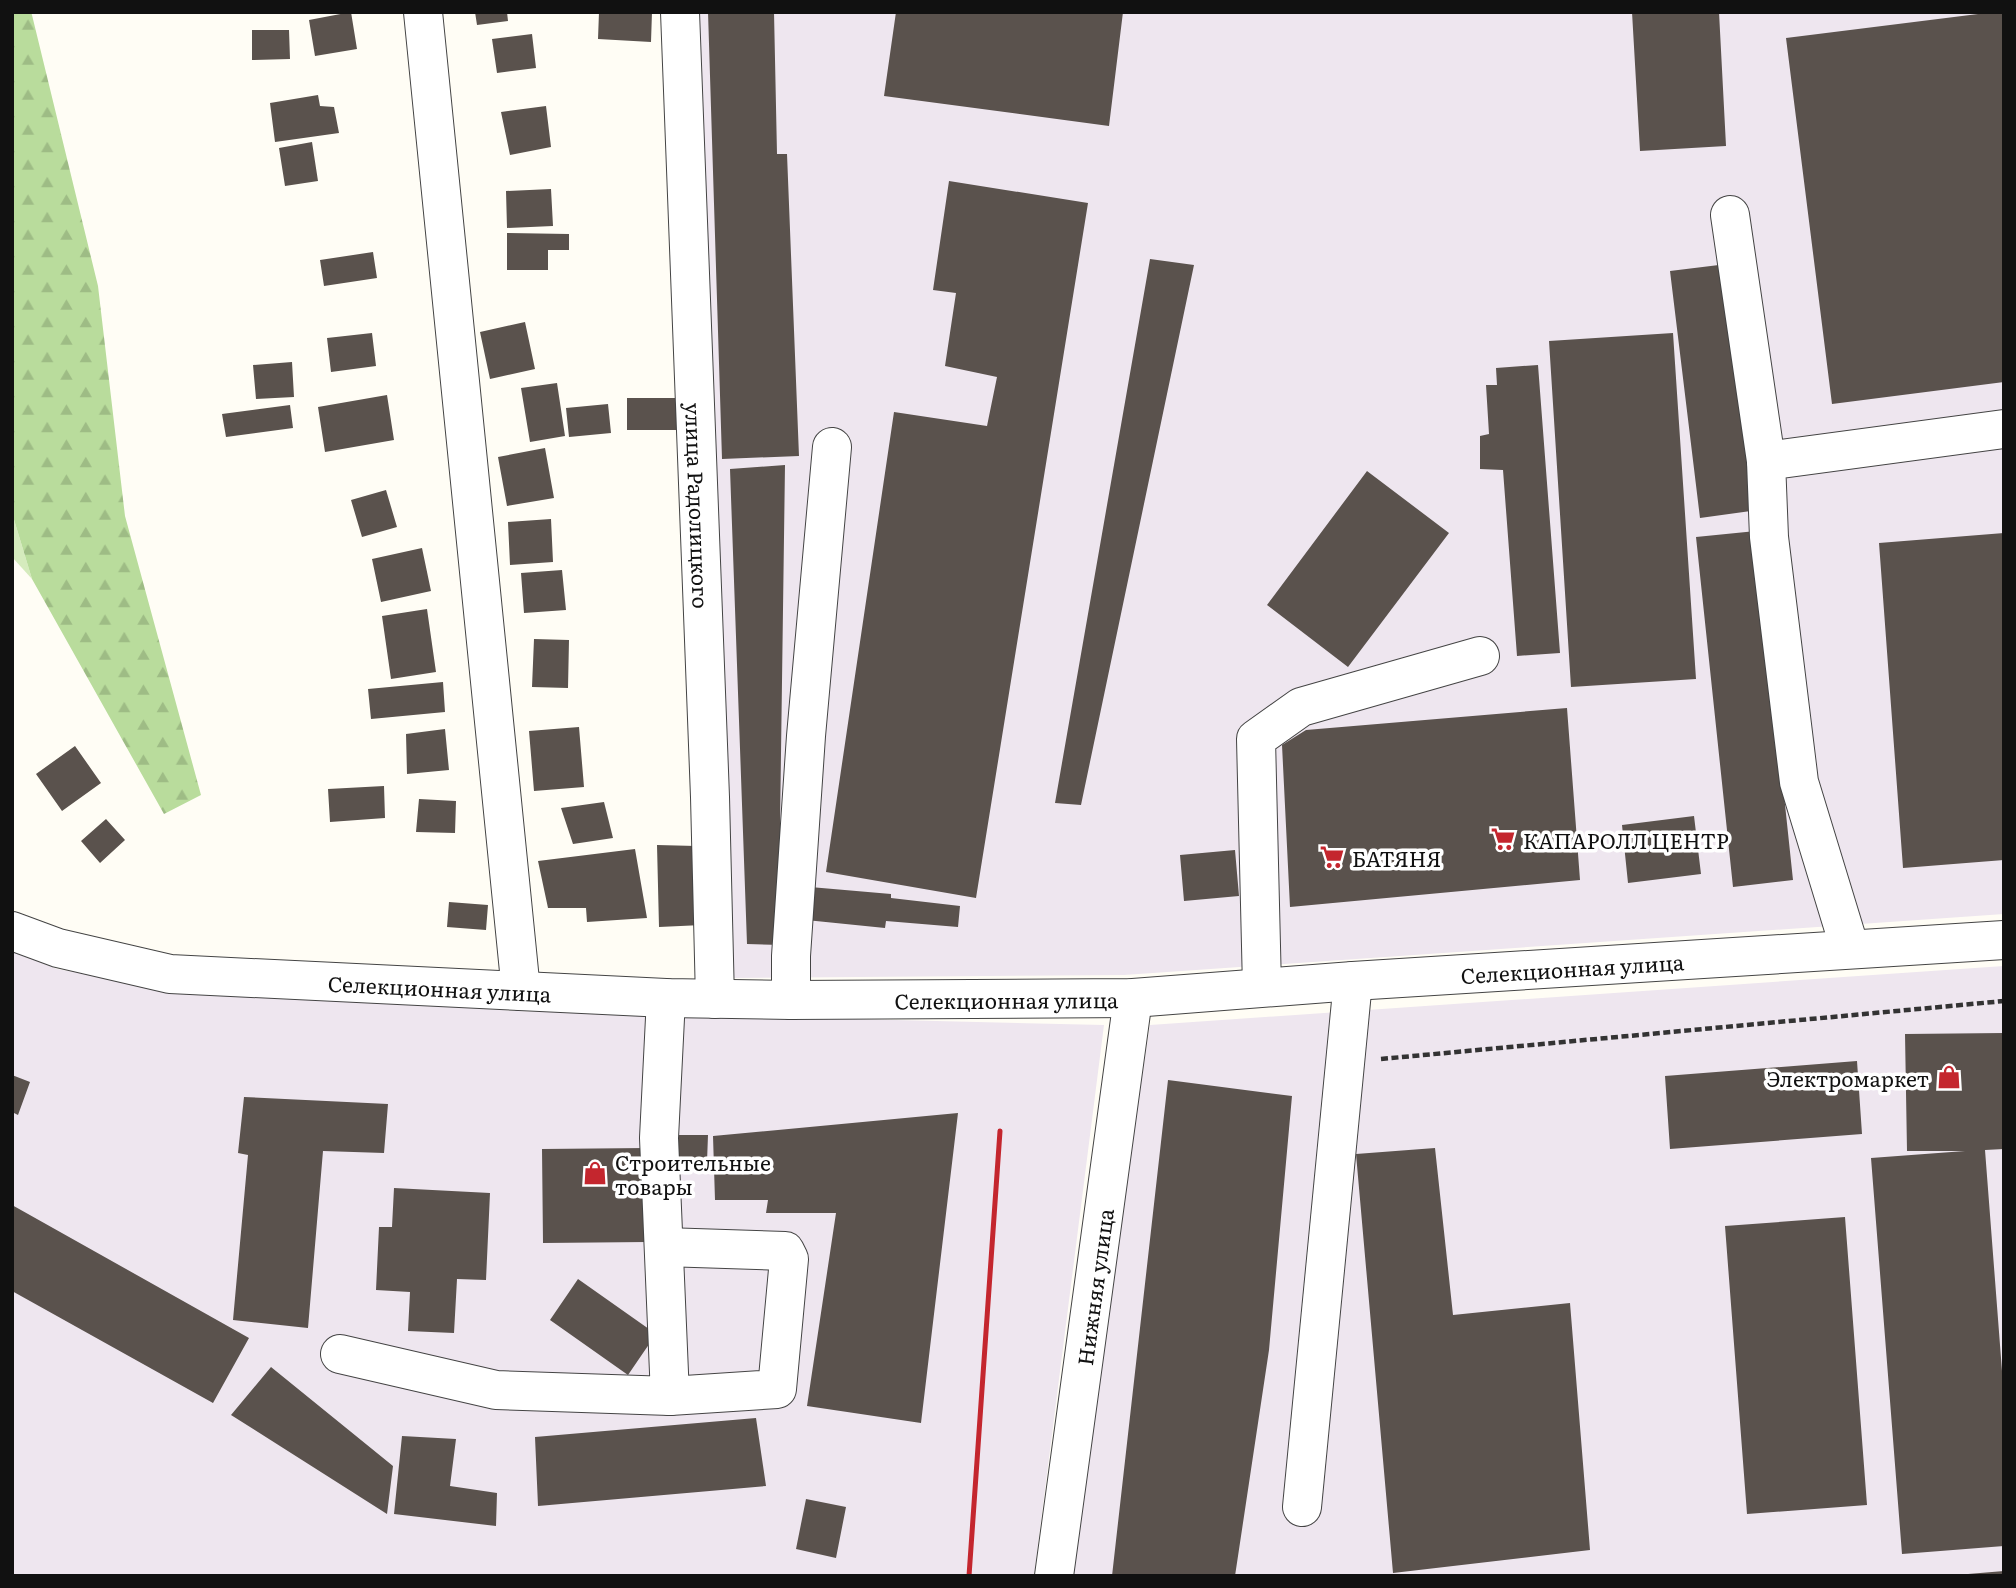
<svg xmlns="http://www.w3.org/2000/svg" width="2016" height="1588" font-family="Literata,serif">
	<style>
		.industrial { fill: #eee6ef }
		.grass { fill: #d5ebbd }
		.forest { fill: url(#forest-firs) }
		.building { fill: #5a524d }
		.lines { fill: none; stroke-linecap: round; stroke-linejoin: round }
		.minor-casing { stroke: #444; stroke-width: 40 }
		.path { stroke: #333; stroke-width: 4.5; stroke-dasharray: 7 3.5; stroke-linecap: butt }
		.minor { stroke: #fff; stroke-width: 38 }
		.rail { stroke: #c4262e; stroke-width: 5 }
		.labels { text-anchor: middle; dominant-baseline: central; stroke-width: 7; stroke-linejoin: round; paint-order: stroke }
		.street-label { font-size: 21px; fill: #111; stroke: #fff }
		.poi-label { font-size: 21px; fill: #111; stroke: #fff; text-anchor: start }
	</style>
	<defs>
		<pattern id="forest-firs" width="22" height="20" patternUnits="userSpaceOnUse" patternTransform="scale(1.75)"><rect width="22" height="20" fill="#b9dc9c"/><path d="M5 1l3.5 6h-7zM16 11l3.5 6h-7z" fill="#9ebc85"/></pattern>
	</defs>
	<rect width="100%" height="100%" fill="#fffdf5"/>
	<path class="industrial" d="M 697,12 L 2004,12 L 2004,914 L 1124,975 L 728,978 Z
		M 12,951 L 57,969 L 169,989 L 516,1011 L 1104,1025 L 1034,1576 L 12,1576 Z
		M 2004,966 L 2004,1576 L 1065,1576 L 1150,1025 Z"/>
	<path class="grass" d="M 12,513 L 32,579 L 12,557 Z"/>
	<path class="forest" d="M 12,12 L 31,12 L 32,15 L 98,286 L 125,516 L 201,795 L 164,814 L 32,579 L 12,513 Z"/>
	<path class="building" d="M 351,12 L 357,49 L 315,56 L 309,20 Z
		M 475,12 L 507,12 L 508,21 L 477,25 Z
		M 599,12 L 652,12 L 651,42 L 598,39 Z
		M 708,12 L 774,12 L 777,154 L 787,154 L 799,456 L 722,459 Z
		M 896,12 L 1123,12 L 1109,126 L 884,96 Z
		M 1632,12 L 1719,12 L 1726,146 L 1640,151 Z
		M 1994,12 L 2004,12 L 2004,382 L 1832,404 L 1786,38 Z
		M 252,30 L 289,30 L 290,59 L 252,60 Z
		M 532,34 L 536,68 L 497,73 L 492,39 Z
		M 318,95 L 320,106 L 334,107 L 339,133 L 275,142 L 270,103 Z
		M 546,106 L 551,147 L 510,155 L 501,112 Z
		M 312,142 L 318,181 L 285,186 L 279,148 Z
		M 949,181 L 1088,203 L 976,898 L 826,872 L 894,412 L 987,426 L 997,377 L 945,366 L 956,293 L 933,290 Z
		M 551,189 L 553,226 L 507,228 L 506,191 Z
		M 507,233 L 569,234 L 569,250 L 548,250 L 548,270 L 507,270 Z
		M 373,252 L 377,278 L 324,286 L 320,260 Z
		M 1150,259 L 1194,265 L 1081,805 L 1055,803 Z
		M 1727,264 L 1758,510 L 1700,518 L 1670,271 Z
		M 525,322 L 535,369 L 490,379 L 480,332 Z
		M 372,333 L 376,366 L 331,372 L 327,338 Z
		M 1673,333 L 1696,679 L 1571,687 L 1549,341 Z
		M 292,362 L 294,397 L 256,399 L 253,365 Z
		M 1538,365 L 1560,653 L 1517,656 L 1503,470 L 1480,469 L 1480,436 L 1489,434 L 1486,385 L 1497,385 L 1496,368 Z
		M 557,383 L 565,436 L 530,442 L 521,388 Z
		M 387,395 L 394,440 L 325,452 L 318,407 Z
		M 627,398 L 679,398 L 679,430 L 627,430 Z
		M 608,404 L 611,433 L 569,437 L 566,408 Z
		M 290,405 L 293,428 L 226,437 L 222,414 Z
		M 545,448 L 554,498 L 507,506 L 498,457 Z
		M 785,465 L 780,826 L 782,945 L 747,944 L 730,469 Z
		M 1367,471 L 1449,533 L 1348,667 L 1267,605 Z
		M 386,490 L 397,527 L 362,537 L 351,500 Z
		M 551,519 L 553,562 L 510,565 L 508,522 Z
		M 1756,531 L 1793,880 L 1733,887 L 1696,537 Z
		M 2004,533 L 2004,860 L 1903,868 L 1879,543 Z
		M 422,548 L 431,591 L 381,602 L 372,559 Z
		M 562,570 L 566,610 L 524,613 L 521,573 Z
		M 427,609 L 436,672 L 391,679 L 382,616 Z
		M 534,639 L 569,640 L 568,688 L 532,687 Z
		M 443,682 L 445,712 L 371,719 L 368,689 Z
		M 1567,708 L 1580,880 L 1290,907 L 1282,745 L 1306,730 Z
		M 579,727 L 584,787 L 534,791 L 529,731 Z
		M 445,729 L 449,770 L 407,774 L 406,734 Z
		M 75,746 L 101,783 L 62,811 L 36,774 Z
		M 384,786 L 385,818 L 330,822 L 328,789 Z
		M 419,799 L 456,801 L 455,833 L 416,832 Z
		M 604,802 L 613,838 L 573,844 L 561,808 Z
		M 1694,816 L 1701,874 L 1628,883 L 1622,825 Z
		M 106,819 L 125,840 L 100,863 L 81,841 Z
		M 657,845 L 696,846 L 702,925 L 659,927 Z
		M 635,849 L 647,918 L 587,922 L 586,908 L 548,908 L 538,861 Z
		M 1235,850 L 1239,896 L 1184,901 L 1180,855 Z
		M 810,887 L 891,894 L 891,898 L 960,906 L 958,927 L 886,921 L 885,928 L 806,920 Z
		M 449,902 L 488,905 L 486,930 L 447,927 Z
		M 2004,1033 L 2004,1149 L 1985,1150 L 2004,1397 L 2004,1546 L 1902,1554 L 1871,1158 L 1965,1151 L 1907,1151 L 1905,1034 Z
		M 1857,1061 L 1862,1134 L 1670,1149 L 1665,1076 Z
		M 12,1075 L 30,1082 L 18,1115 L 12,1112 Z
		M 1168,1080 L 1292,1096 L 1269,1350 L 1235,1576 L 1112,1576 Z
		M 244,1097 L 388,1104 L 384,1153 L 323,1151 L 308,1328 L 233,1320 L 248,1155 L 238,1153 Z
		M 958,1113 L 921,1423 L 807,1406 L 836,1213 L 766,1213 L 768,1200 L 715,1200 L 713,1136 Z
		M 676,1135 L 708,1135 L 707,1162 L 675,1162 Z
		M 647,1148 L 647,1242 L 543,1243 L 542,1149 Z
		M 1435,1148 L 1453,1315 L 1570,1303 L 1590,1550 L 1393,1573 L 1356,1154 Z
		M 394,1188 L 490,1193 L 486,1280 L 457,1279 L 454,1333 L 408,1331 L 410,1292 L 376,1290 L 379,1227 L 392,1227 Z
		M 12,1205 L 249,1338 L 213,1403 L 12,1291 Z
		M 1845,1217 L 1867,1505 L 1747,1514 L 1725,1226 Z
		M 578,1279 L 656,1334 L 628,1375 L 550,1320 Z
		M 271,1367 L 393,1466 L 387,1514 L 231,1415 Z
		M 756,1418 L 766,1486 L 538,1506 L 535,1437 Z
		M 402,1436 L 456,1439 L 450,1486 L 497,1493 L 496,1526 L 394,1514 Z
		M 806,1499 L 846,1507 L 836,1558 L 796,1549 Z
		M 2004,1571 L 2004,1576 L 1968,1576 L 1968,1574 Z"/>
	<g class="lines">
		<g class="minor-casing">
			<g id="minor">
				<path d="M 423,12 L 521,991"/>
				<path id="s1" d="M 680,12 L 710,797 L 715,999"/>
				<path d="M 1730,215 L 1766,461"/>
				<path id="s2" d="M 12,931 L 58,948 L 170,974 L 666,998 L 791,1000 L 1133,998 L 1353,981 L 2004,940"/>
				<path d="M 1850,949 L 1799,782 L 1769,537 L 1766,461 L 2004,429"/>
				<path d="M 1262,987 L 1256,739 L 1301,707 L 1480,656"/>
				<path d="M 791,1000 L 791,956 L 806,736 L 832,447"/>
				<path d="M 664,1247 L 785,1251 L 789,1259 L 777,1389 L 670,1396"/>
				<path d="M 340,1354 L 496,1390 L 670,1396 L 659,1138 L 666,998"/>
				<path d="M 1302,1507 L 1353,981"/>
				<path id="s3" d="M 1054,1576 L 1133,998"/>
			</g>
		</g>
		<path class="path" d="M 1381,1059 L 2004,1001"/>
		<use href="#minor" class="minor"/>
		<path class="rail" d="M 969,1576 L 1000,1131"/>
	</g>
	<defs>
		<g id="supermarket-bare" transform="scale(1.89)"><path d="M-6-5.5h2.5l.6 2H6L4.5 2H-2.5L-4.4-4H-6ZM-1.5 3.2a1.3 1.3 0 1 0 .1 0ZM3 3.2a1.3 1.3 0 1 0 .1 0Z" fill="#c4262e" stroke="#fff" stroke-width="2.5" paint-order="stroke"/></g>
		<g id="shop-bare" transform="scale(1.89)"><path d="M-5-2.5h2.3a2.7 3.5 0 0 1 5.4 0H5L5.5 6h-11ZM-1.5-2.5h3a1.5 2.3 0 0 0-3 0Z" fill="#c4262e" stroke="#fff" stroke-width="2.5" paint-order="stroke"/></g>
	</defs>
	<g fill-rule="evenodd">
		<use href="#supermarket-bare" x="1503" y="839"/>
		<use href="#supermarket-bare" x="1332" y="857"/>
		<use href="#shop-bare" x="1949" y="1077"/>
		<use href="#shop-bare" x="595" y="1173"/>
	</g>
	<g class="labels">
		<g class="street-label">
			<text stroke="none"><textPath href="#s1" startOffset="494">улица Радолицкого</textPath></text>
			<text stroke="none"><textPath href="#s2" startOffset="1568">Селекционная улица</textPath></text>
			<text stroke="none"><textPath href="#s2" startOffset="434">Селекционная улица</textPath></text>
			<text stroke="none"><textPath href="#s2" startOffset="1001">Селекционная улица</textPath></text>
			<text stroke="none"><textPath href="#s3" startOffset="292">Нижняя улица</textPath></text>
		</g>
		<g class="poi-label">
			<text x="1523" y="839">КАПАРОЛЛ ЦЕНТР</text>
			<text x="1352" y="857">БАТЯНЯ</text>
			<text x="1929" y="1077" text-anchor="end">Электромаркет</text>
			<text x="615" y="1161">Строительные<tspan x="615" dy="24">товары</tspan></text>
		</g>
	</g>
	<rect width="2016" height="1588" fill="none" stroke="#111111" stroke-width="28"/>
</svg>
